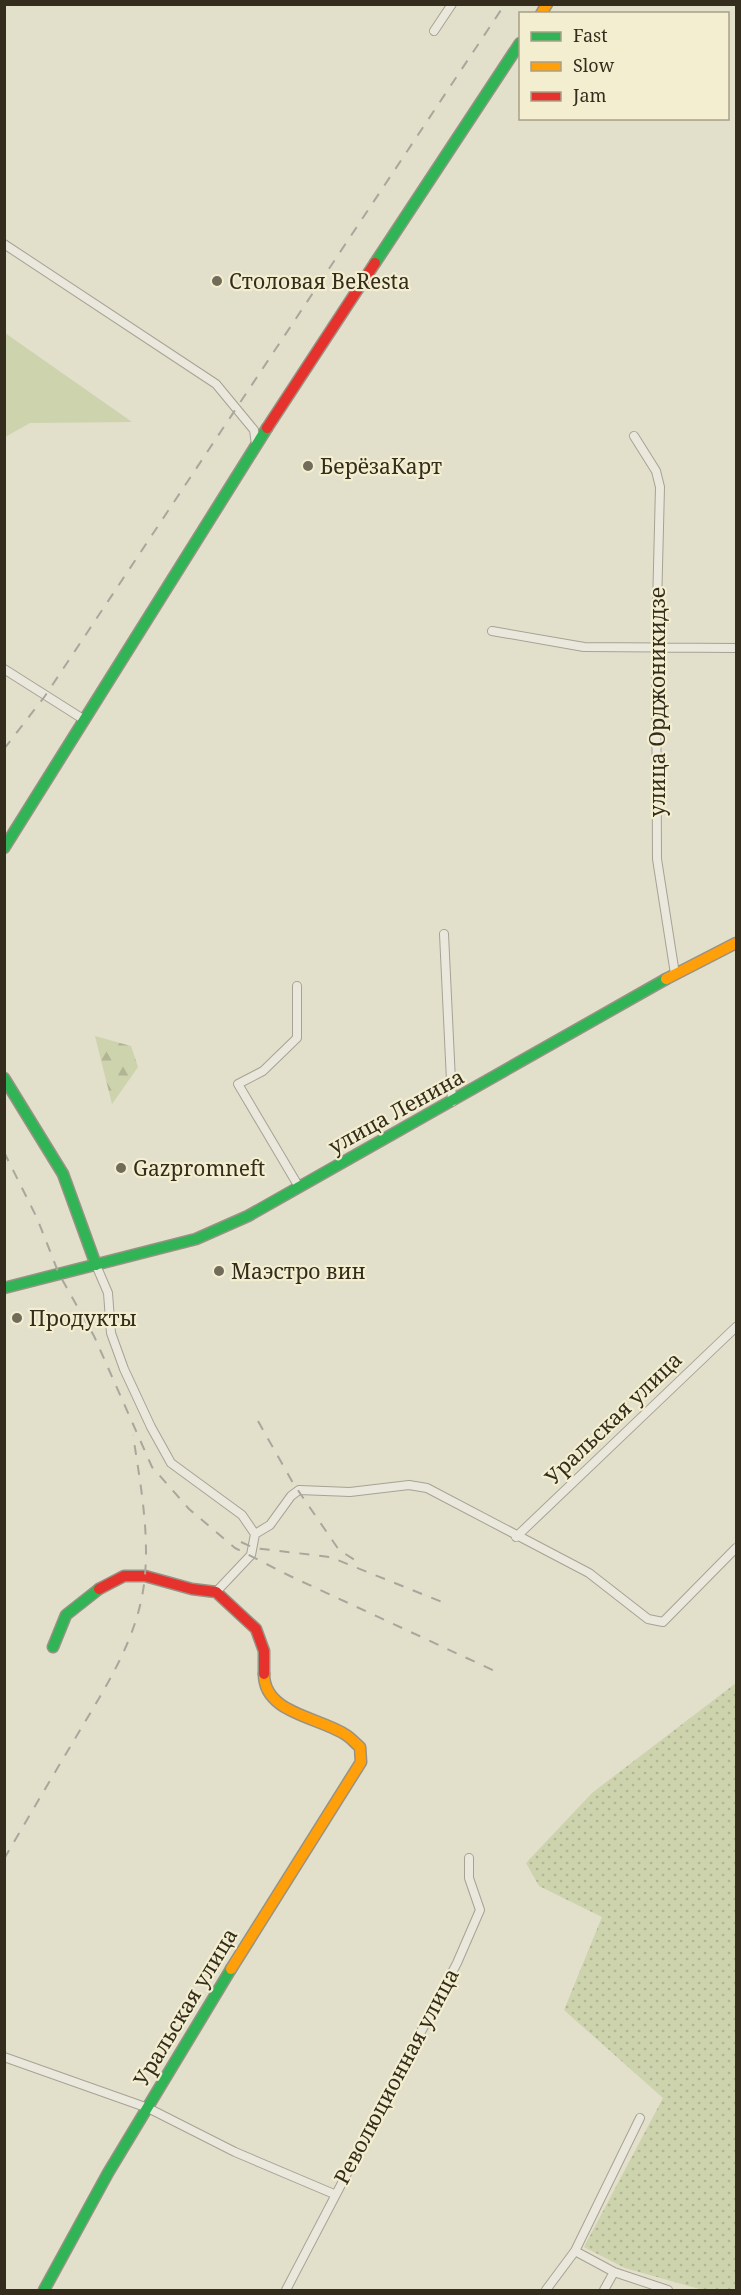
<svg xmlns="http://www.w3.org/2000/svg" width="741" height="2295" font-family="'Noto Serif',serif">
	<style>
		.grass { fill: url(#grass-dots) }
		.forest { fill: url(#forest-firs) }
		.green { fill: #cdd3ad }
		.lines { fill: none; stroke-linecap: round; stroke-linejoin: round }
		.street-casing { stroke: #a7a294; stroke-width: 10 }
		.fast-casing { stroke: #979284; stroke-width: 13 }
		.slow-casing { stroke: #979284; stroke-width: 13 }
		.jam-casing { stroke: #979284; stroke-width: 13 }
		.street { stroke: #eae8dc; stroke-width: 8 }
		.fast { stroke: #30b455; stroke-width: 10 }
		.slow { stroke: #ff9f0a; stroke-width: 10 }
		.jam { stroke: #e5322d; stroke-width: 10 }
		.rail { stroke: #a9a79c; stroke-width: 2; stroke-dasharray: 10 10; stroke-linecap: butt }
		.poi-dot { fill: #716b5a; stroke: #f3eed0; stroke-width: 2 }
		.labels { text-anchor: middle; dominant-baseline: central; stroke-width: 4.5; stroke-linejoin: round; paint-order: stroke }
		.poi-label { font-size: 21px; fill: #342c1d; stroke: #f3eed0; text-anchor: start }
		.street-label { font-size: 21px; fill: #342c1d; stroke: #f3eed0 }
	</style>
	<defs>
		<pattern id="grass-dots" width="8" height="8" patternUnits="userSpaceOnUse" patternTransform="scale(1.5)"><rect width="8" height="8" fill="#cdd3ad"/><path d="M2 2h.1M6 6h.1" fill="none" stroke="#b1b594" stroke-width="1.8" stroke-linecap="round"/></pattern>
		<pattern id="forest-firs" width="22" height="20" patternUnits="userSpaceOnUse" patternTransform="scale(1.5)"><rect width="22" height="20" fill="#cdd3ad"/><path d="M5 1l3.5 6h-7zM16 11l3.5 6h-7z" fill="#b1b594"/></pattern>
	</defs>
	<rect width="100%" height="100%" fill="#e2dfcb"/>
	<path class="grass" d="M 736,1683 L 736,2290 L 703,2290 L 625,2268 L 584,2247 L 663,2098 L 564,2010 L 602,1917 L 539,1886 L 526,1863 L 592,1793 Z"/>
	<path class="forest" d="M 95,1036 L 131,1046 L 138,1067 L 112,1104 Z"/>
	<path class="green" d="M 4,333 L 5,333 L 132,422 L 30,423 L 5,437 Z"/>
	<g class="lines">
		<g class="street-casing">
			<path id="street" d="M 434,31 L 452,4
				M 4,244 L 216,384 L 254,430 L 256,445
				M 634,436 L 656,471 L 660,487 L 656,647 L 657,859 L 675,974
				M 492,631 L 584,647 L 736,648
				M 4,669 L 83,719
				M 444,934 L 452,1102
				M 297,986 L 297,1038 L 263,1071 L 238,1084 L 299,1187
				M 96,1265 L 108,1293 L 111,1333 L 124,1369 L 151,1427 L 171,1463 L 242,1515 L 255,1534 L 251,1555 L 216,1592
				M 255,1534 L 270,1525 L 291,1496 L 299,1490 L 350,1492 L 409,1485 L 427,1488 L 589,1573 L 648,1619 L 663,1622 L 736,1548
				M 516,1537 L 736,1327
				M 4,2057 L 148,2108 L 235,2152 L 334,2194
				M 575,2251 L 614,2272 L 668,2290
				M 286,2290 L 457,1963 L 480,1910 L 469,1878 L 469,1858
				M 546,2290 L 575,2251 L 640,2118
				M 604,2290 L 614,2272"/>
		</g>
		<g class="fast-casing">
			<path id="fast" d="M 375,263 L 520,43
				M 4,848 L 267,428
				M 4,1078 L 63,1174 L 96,1265
				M 4,1288 L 196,1239 L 248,1216 L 666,979
				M 53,1647 L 66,1615 L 99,1589
				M 44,2290 L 108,2173 L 231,1969"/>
		</g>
		<g class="slow-casing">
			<path id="slow" d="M 541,14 L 547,4
				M 666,979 L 736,943
				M 231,1969 L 361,1762 L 360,1747 C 355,1743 351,1738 346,1735 C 320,1717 264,1714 264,1674"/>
		</g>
		<g class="jam-casing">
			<path id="jam" d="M 267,428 L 375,263
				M 99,1589 L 124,1576 L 145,1576 L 192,1589 L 216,1592 L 256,1629 L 264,1651 L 264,1674"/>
		</g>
		<use href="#street" class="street"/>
		<use href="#fast" class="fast"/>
		<use href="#slow" class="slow"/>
		<use href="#jam" class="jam"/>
		<path class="rail" d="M 4,749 L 45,696 L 505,4
			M 4,1152 L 37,1218 L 59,1274 L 94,1336 L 152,1467 L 189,1509 L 235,1548 L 290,1576 L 499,1673
			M 258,1421 L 293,1483 L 339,1550 L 358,1562
			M 241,1542 L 254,1548 L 330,1557 L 447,1604
			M 4,1859 C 28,1818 52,1777 76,1737 C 106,1686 140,1636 145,1575 C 149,1529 140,1481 133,1435"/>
	</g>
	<g class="poi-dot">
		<circle cx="217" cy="281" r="6"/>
		<circle cx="308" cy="466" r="6"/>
		<circle cx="121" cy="1168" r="6"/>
		<circle cx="219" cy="1271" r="6"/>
		<circle cx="17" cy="1318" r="6"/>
	</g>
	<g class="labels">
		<g class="poi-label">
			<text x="229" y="281">Столовая BeResta</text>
			<text x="320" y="466">БерёзаКарт</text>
			<text x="133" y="1168">Gazpromneft</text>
			<text x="231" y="1271">Маэстро вин</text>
			<text x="29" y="1318">Продукты</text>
		</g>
		<g class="street-label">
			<text transform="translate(657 702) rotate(-90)">улица Орджоникидзе</text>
			<text transform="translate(396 1111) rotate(-29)">улица Ленина</text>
			<text transform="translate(613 1418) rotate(-44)">Уральская улица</text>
			<text transform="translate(185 2007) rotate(-59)">Уральская улица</text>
			<text transform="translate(396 2076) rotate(-62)">Революционная улица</text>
		</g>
	</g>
	<rect width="741" height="2295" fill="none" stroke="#342c1d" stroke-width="12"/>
	<rect x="519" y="12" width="210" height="108" fill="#f3eed0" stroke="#a7a088" stroke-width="1.5"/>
	<rect x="531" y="32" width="30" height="9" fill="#30b455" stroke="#a7a088" stroke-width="1.5"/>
	<text x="573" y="42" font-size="18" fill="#342c1d">Fast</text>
	<rect x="531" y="62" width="30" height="9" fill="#ff9f0a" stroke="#a7a088" stroke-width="1.5"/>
	<text x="573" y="72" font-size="18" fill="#342c1d">Slow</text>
	<rect x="531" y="92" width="30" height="9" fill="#e5322d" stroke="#a7a088" stroke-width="1.5"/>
	<text x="573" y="102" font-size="18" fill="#342c1d">Jam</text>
</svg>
